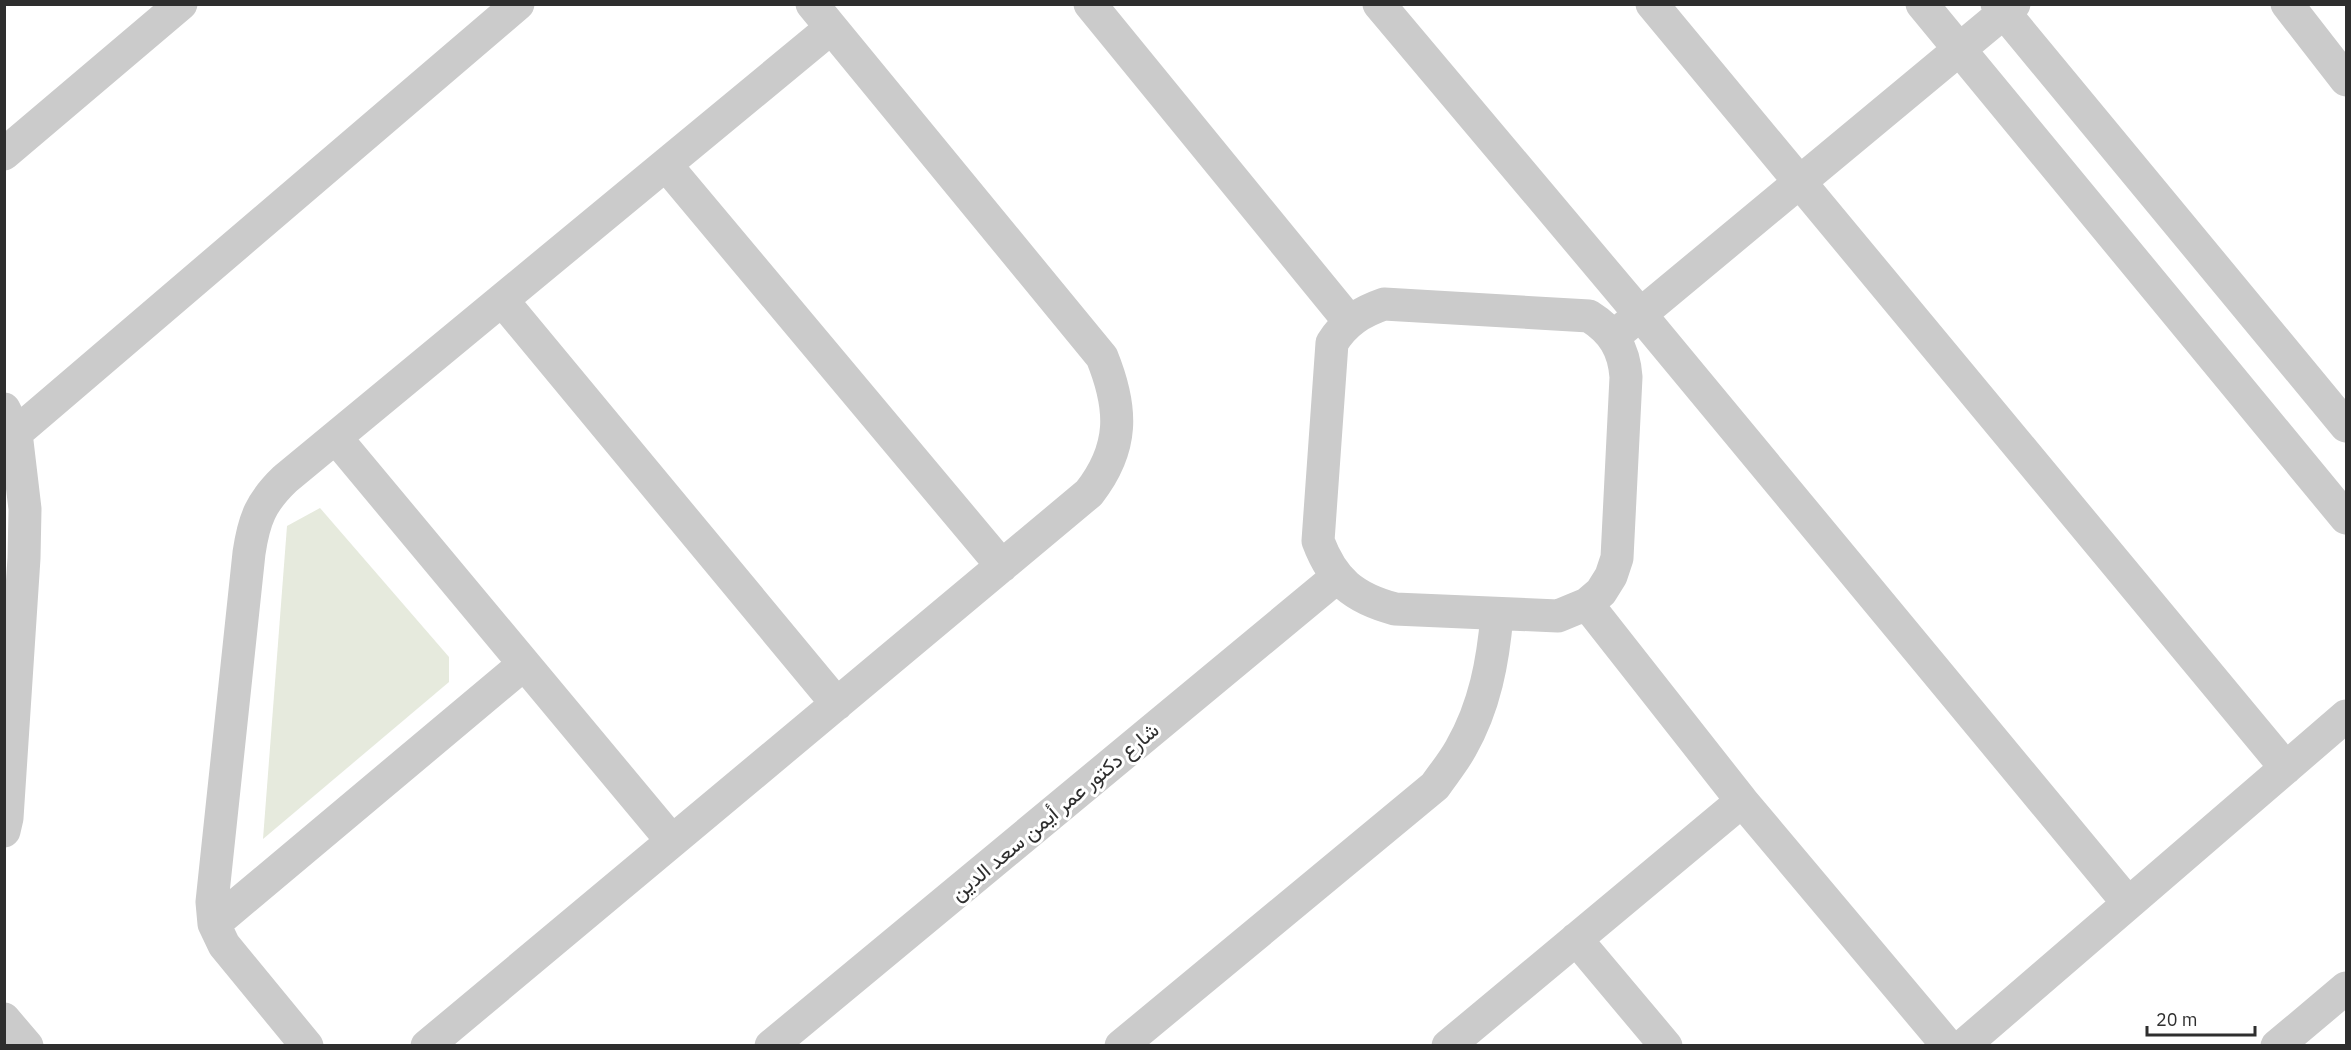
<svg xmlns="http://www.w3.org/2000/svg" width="2351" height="1050" font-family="'IBM Plex Sans',Vazirmatn,sans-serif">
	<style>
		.grass { fill: #e6eadd }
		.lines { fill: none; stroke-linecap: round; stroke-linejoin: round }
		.minor { stroke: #cbcbcb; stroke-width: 33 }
		.labels { text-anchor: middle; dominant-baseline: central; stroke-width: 6; stroke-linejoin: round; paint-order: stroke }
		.street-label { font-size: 21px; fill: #2e2e2e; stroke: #fff }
	</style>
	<rect width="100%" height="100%" fill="#fff"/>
	<path class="grass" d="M 320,508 L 449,657 L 449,682 L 263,839 L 287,526 Z"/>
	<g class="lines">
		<path class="minor" d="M 1090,4 L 1349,321
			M 1379,4 L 1640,314 L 2128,903
			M 1652,4 L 2286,768
			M 1922,4 L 2346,518
			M 1997,4 L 2346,426
			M 2287,4 L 2346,80
			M 4,154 L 181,4
			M 666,165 L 1002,566
			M 502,300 L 837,704
			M 1384,304 L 1589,316 C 1613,331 1624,349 1626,377 L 1617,558 L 1611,576 L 1601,592 L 1587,604 L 1558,616 L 1395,609 C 1354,598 1333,581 1318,541 L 1332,343 C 1345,322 1361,312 1384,304 Z
			M 1624,328 L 2014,4
			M 4,409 L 16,433 L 25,509 L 24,558 L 7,818 L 4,831
			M 16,433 L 518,4
			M 336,438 L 672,841
			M 1587,604 L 1742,801 L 1948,1046
			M 214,924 L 524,664
			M 1576,939 L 1666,1046
			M 4,1019 L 27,1046
			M 307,1046 L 224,945 L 214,924 L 212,902 L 249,553 C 254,519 261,502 285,479 L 831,28
			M 427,1046 L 1089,493 C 1124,448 1123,409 1102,357 L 812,4
			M 771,1046 L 1337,577
			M 1121,1046 L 1435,786 C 1444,773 1454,761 1461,748 C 1485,706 1493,661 1497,615
			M 1448,1046 L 1742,801
			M 1963,1046 L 2346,716
			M 2277,1046 L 2346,988"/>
	</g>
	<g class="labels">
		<g class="street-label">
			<text transform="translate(1054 811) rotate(-40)">شارع دكتور عمر أيمن سعد الدين</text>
		</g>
	</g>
	<rect width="2351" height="1050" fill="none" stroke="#2e2e2e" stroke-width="12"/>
	<path d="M2147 1026v9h108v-9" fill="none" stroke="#2e2e2e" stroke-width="3"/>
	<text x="2156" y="1026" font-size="18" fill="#2e2e2e" stroke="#ffffff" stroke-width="4.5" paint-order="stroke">20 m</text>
</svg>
